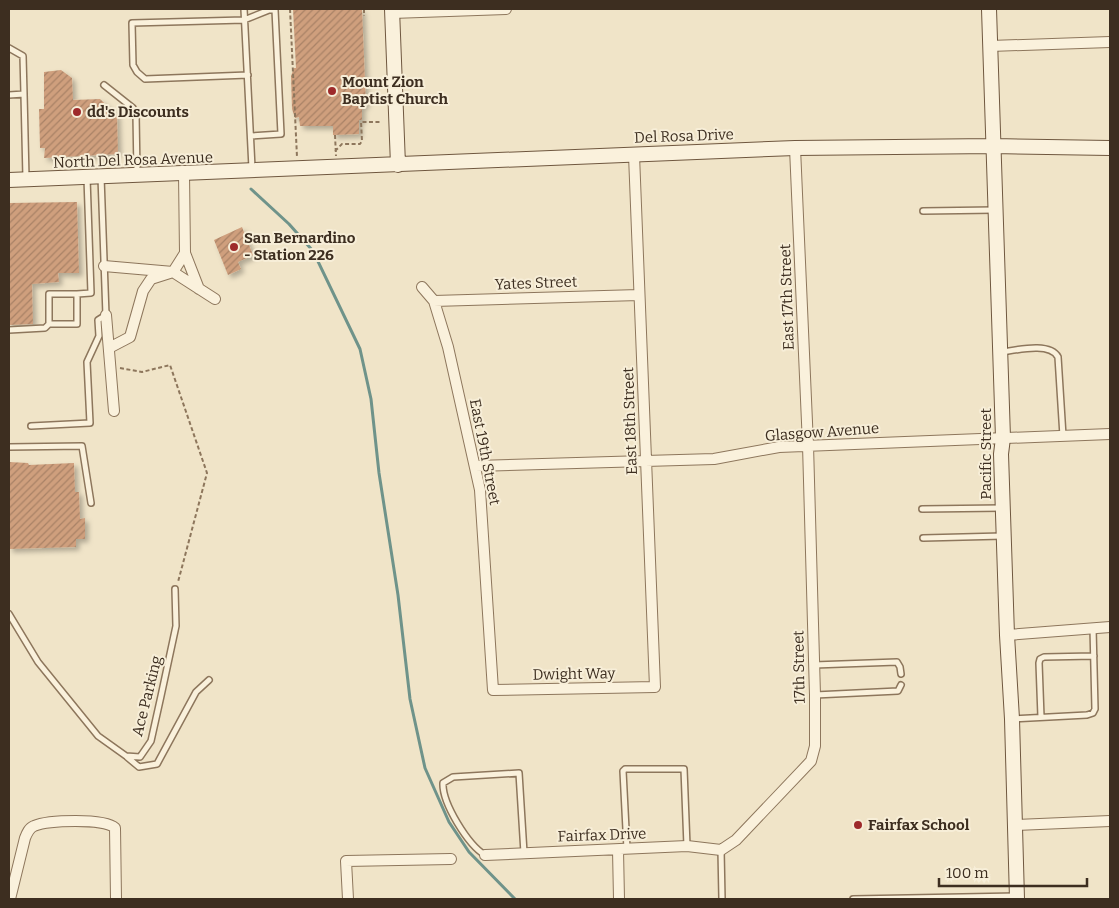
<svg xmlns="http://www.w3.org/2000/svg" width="1119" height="908" font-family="Bitter,serif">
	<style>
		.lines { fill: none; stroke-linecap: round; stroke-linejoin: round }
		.stream { stroke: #6f938a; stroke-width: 3 }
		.building { fill: url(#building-hatch); filter: url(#shadow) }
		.lane-casing { stroke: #8d765c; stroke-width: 8 }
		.street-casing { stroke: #8d765c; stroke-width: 12 }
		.secondary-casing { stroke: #6f573f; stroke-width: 16 }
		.path { stroke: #8d765c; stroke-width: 2; stroke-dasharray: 4 2.5; stroke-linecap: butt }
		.lane { stroke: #faf1dc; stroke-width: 5 }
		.street { stroke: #faf1dc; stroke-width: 10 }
		.secondary { stroke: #faf1dc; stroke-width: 14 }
		.poi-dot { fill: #9e2a2b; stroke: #f7eed8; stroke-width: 2 }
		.labels { text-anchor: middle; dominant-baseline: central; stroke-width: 4; stroke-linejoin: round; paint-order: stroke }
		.poi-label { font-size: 15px; font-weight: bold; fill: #3d2e20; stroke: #f7eed8; text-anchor: start }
		.street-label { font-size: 15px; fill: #3d2e20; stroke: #f7eed8 }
	</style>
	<defs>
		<pattern id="building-hatch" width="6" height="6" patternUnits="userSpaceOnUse" patternTransform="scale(1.25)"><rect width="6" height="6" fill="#cf9f7d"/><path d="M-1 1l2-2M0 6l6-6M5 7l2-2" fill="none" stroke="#a98266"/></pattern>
		<filter id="shadow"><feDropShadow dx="3.5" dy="3.5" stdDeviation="2.5" flood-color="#0004"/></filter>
	</defs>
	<rect width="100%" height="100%" fill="#f0e4c8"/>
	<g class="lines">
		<path class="stream" d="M 251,189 L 289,224 L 313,251 L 360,349 L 371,399 L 379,473 L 398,595 L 410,699 L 425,768 L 449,822 L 469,852 L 515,899"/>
	</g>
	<path class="building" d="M 293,9 L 362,9 L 366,105 L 362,106 L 362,120 L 359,120 L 359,134 L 333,135 L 333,126 L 300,126 L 299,117 L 295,118 L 292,109 L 291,76 L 294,68 L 296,68 Z
		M 61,70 L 72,78 L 73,100 L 100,99 L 117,115 L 118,154 L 44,158 L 45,148 L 40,148 L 39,109 L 44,109 L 44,72 Z
		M 77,202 L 79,273 L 58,273 L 59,282 L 32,284 L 33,324 L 9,325 L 9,203 Z
		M 242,227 L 253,255 L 238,262 L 241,269 L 228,275 L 214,240 Z
		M 9,462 L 28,463 L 29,465 L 74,463 L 75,492 L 79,492 L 80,519 L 85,518 L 85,539 L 76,539 L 76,547 L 9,549 Z"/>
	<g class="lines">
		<g class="lane-casing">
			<path id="lane" d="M 244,9 L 252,168
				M 9,48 L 23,56 L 24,94
				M 248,75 L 145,79 L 137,72 L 133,65 L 132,23 L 244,20 L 269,10 L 275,10 L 281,134 L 251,136
				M 104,85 L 133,108 L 136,114 L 137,173
				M 9,95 L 24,94 L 26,178
				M 923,211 L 995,210
				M 77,294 L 49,294 L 49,324 L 77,324 L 77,294 L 91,293 L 87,178
				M 9,330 L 45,328 L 49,324
				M 1002,352 C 1017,350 1050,342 1058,357 L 1063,436
				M 31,426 L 90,423 L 87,362 L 99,336 L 98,320 L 106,315 L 101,177
				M 9,447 L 82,446 L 91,503
				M 922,509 L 1002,508
				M 923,538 L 1003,536
				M 9,614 L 38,662 L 98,736 L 126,756 L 140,757 L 151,741 L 161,696 L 176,626 L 175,589
				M 814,665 L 897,662 L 900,667 L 901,674
				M 815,695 L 898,691 L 901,685
				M 1041,717 L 1039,663 L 1040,659 L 1044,657 L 1094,656
				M 1013,719 L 1087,715 L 1093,713 L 1095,709 L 1093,628
				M 127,757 L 139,767 L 157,764 L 196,692 L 209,680
				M 627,849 L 623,771 L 625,769 L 684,769 L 687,846
				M 721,850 L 722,899
				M 485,855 C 468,845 442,803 443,783 L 453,777 L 519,773 L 524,853
				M 853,899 L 1017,896"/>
		</g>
		<g class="street-casing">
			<path id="street" d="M 392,13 L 506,9
				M 990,46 L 1110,42
				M 184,174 L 185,253 L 199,289
				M 104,266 L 173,272 L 215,299
				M 422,287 L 434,301 L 448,347 L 480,490 L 493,690 L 655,687 L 634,155
				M 434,301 L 639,295
				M 106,315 L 114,411
				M 109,348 L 130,337 L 143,291 L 151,279 L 173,272 L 185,253
				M 476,466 L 714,459 L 779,447 L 1110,434
				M 1007,635 L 1110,627
				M 1016,825 L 1110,821
				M 618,850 L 619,899
				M 485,855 L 687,846 L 721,850 L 736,840 L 811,761 L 815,746 L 815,695 L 808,445 L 795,148
				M 10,899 L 25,838 C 27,833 29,828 34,826 C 48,820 104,818 115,828 L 116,899
				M 348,899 L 346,861 L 451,859"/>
		</g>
		<g class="secondary-casing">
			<path id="secondary" d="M 392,9 L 398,165
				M 989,9 L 1003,438 L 1001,454 L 1007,635 L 1012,719 L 1017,899
				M 9,180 L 795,148 L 994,146 L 1110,148"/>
		</g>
		<path class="path" d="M 290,9 L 297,157
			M 364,9 L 364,16
			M 335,135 L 336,156
			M 335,151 L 342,144 L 360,144 L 362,141 L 361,122 L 380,122
			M 120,368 L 142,372 L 170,365 L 207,473 L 178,582"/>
		<use href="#lane" class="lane"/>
		<use href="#street" class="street"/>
		<use href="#secondary" class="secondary"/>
	</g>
	<g class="poi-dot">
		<circle cx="332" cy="91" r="5"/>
		<circle cx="77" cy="112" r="5"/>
		<circle cx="234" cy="247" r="5"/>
		<circle cx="858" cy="825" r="5"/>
	</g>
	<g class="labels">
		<g class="poi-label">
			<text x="342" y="82">Mount Zion<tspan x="342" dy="17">Baptist Church</tspan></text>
			<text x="87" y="112">dd's Discounts</text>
			<text x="244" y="238">San Bernardino<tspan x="244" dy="17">- Station 226</tspan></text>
			<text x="868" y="825">Fairfax School</text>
		</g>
		<g class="street-label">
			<text transform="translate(684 136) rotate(-2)">Del Rosa Drive</text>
			<text transform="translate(133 160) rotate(-2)">North Del Rosa Avenue</text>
			<text transform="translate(536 283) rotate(-2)">Yates Street</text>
			<text transform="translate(787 297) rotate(-92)">East 17th Street</text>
			<text transform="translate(630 421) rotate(-92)">East 18th Street</text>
			<text transform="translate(822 432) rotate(-4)">Glasgow Avenue</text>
			<text transform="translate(485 452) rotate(79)">East 19th Street</text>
			<text transform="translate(986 454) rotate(-90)">Pacific Street</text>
			<text transform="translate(799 667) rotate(-91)">17th Street</text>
			<text transform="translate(574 674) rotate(-1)">Dwight Way</text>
			<text transform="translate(147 696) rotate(-76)">Ace Parking</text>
			<text transform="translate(602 835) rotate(-2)">Fairfax Drive</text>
		</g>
	</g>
	<rect width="1119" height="908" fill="none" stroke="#3d2e20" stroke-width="20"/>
	<path d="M939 878v8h148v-8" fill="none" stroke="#3d2e20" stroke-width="2.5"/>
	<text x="946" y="878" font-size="15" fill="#3d2e20" stroke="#f7eed8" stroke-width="4" paint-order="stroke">100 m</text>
</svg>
